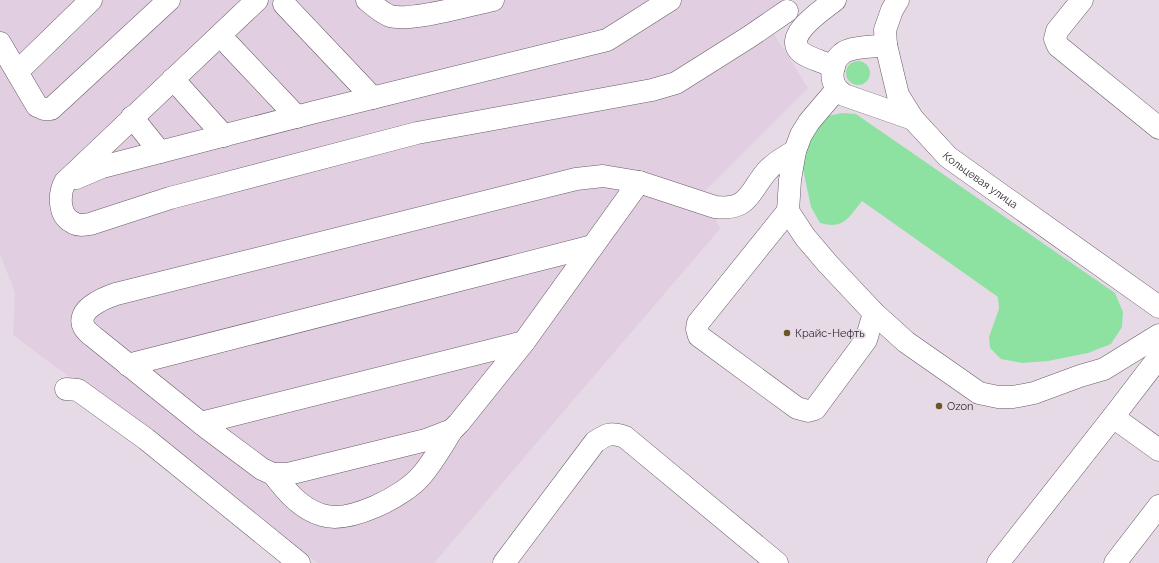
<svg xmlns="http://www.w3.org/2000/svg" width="1159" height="563" font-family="Raleway,sans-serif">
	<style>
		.built { fill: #e1cee0 }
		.green { fill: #8de2a2 }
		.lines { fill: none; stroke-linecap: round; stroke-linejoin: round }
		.minor-casing { stroke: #685c67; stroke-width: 23 }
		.minor { stroke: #fff; stroke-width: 22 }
		.poi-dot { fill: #6c5525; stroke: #e7dae7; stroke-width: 1.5 }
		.labels { text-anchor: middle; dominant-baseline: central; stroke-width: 3.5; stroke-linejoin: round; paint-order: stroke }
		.street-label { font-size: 11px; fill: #2f2a2f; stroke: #e7dae7 }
		.poi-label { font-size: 11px; fill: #2f2a2f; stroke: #e7dae7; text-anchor: start }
	</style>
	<rect width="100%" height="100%" fill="#e7dae7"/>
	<path class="built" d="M 0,0 L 786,0 L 782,4 L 769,26 L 808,88 L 703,193 L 720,229 L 434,563 L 318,563 L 13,335 L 15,292 L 0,255 Z"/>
	<path class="green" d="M846 73a12 12 0 1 1 24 0a12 12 0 1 1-24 0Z
		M 842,113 L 856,114 L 1115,293 L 1123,312 L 1122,327 L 1111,344 L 1088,353 L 1048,361 L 1022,363 L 1001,359 L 990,348 L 989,337 L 999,309 L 998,297 L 862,201 C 849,217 844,230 820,223 L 811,207 L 803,169 L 810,131 L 823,117 Z"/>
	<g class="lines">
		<g class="minor-casing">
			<g id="minor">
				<path d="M 257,0 L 65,182 C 59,193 58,215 72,222 C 77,226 84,225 90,224 L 170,198 L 417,133 L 652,90 L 676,83 L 749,37 L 787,11"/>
				<path d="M 367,0 C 374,6 382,13 390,16 C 411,22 470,5 493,0"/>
				<path id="s1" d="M 898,0 L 892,10 L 885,30 L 886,45 L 898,95 L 913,119 L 948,157 L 1159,307"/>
				<path d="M 1082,0 L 1057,31 L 1055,39 L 1058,46 L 1159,128"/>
				<path d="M 284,4 L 373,98"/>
				<path d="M 0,43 L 37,106 L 44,109 L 51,109 L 169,0"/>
				<path d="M 229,45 L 297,117"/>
				<path d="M 886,45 C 874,47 860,46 849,50 C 833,55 828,76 837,89 C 839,91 842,93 844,95 L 913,119"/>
				<path d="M 834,67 C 824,62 811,59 802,53 C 780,37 824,9 835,0"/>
				<path d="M 17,72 L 91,0"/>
				<path d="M 173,79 L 224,136"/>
				<path d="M 837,89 L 809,122 L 801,135 L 795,151 L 790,180 L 788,211 L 805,237 L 828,264 L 874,313 L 906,342 L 979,393 L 998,397 L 1013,397 L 1034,393 L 1080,376 L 1104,369 L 1159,335"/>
				<path d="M 132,117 L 160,152"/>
				<path d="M 76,178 L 102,167 L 315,112 L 607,40 L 670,0"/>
				<path d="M 788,211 L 698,323 L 697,329 L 699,336 L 797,408 L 808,411 L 815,409 L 866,340 L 874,313"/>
				<path d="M 524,342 L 459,423 L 452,430 L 426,440 L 288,474 L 273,474 L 262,469 L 207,428 L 95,338 C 91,335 86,331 84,327 C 75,310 104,298 116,294 L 576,179 L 603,176 L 639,182 L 715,207 C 749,211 749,192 767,171 C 775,162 785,157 795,151"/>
				<path d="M 128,365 L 593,246"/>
				<path d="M 66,389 L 78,390 L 146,439 L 299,563"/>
				<path d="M 1113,417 L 1159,450"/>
				<path d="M 201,423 L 524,342 L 639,182"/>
				<path d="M 273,474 C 286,491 301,509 322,515 C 349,524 403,497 421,476 C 433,462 442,446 452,430"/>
				<path d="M 504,563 L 595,442 C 607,434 610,432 625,437 L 777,563"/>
				<path d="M 998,563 L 1113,417 L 1159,357"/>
				<path d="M 1115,563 L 1159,506"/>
			</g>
		</g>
		<use href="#minor" class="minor"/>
	</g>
	<g class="poi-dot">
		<circle cx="787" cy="333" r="4"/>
		<circle cx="939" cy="406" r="4"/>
	</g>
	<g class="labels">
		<g class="street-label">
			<text stroke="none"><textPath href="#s1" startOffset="219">Кольцевая улица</textPath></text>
		</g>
		<g class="poi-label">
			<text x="795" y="333">Крайс-Нефть</text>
			<text x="947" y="406">Ozon</text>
		</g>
	</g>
</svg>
